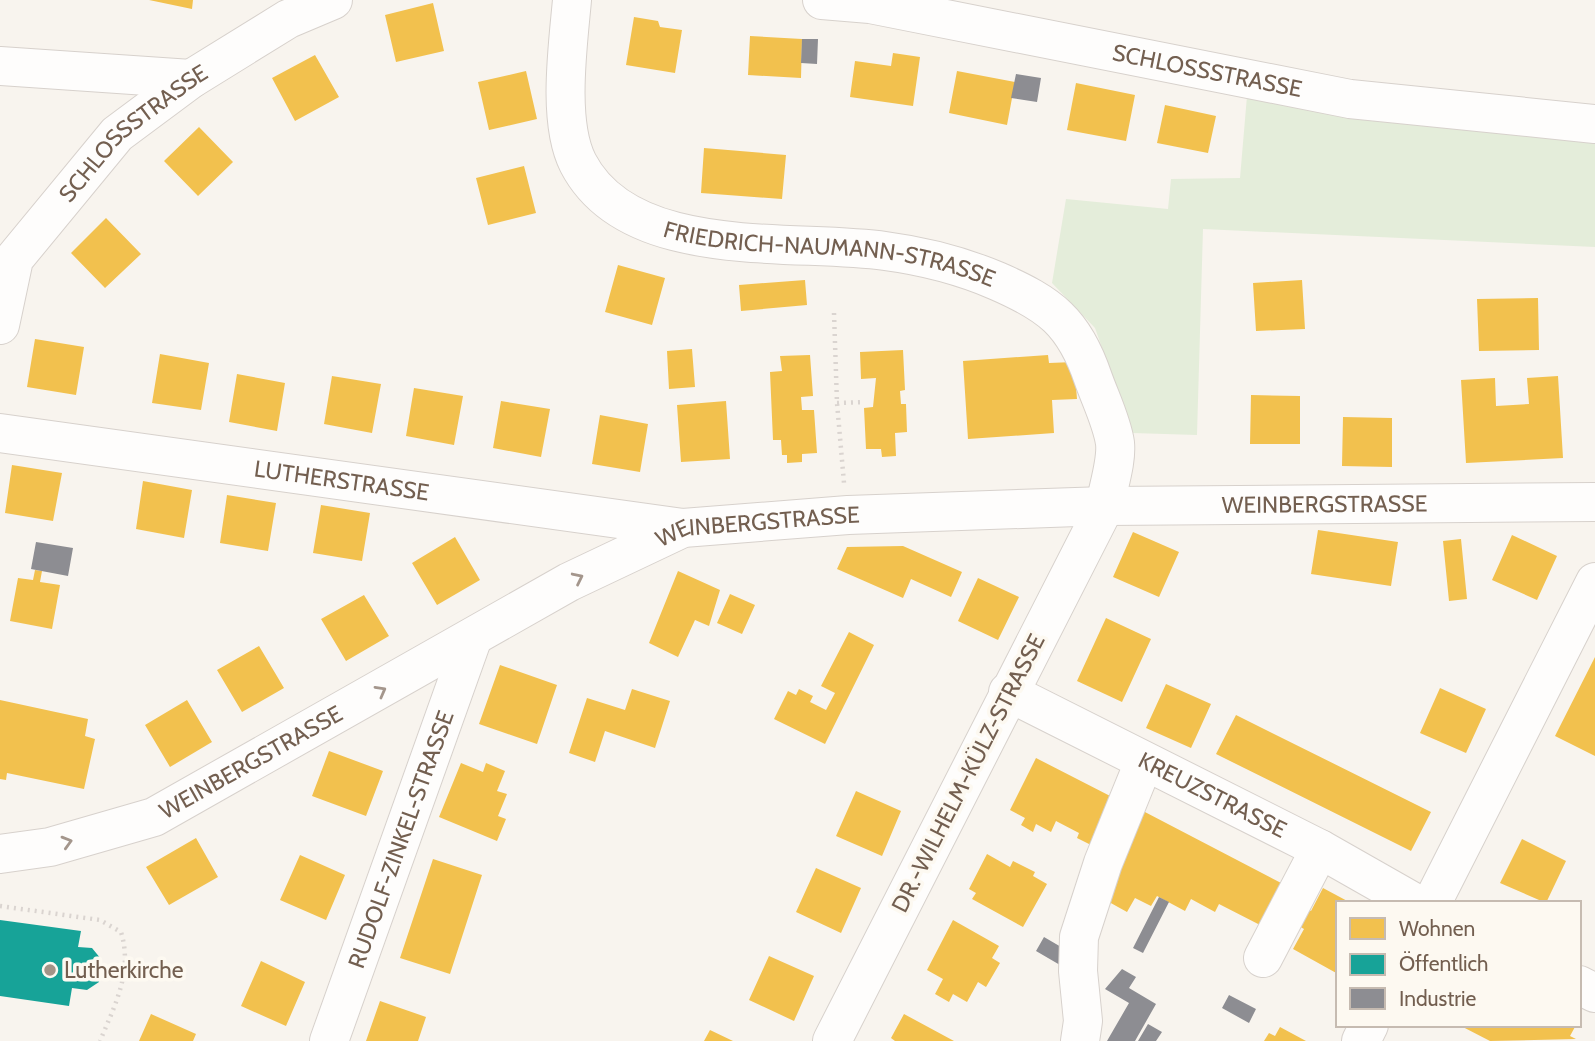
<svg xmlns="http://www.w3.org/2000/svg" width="1595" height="1041" font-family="Cabin,sans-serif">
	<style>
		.green { fill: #e4edda }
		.homes { fill: #f2c14e }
		.public { fill: #17a398 }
		.industry { fill: #8d8d92 }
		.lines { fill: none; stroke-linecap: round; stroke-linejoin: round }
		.minor-casing { stroke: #d7d1cc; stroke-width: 40 }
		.path { stroke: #dad4d0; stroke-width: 4.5; stroke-dasharray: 2 5; stroke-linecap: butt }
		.minor { stroke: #fefdfc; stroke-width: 38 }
		.oneway { stroke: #a4968c }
		.poi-dot { fill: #a29387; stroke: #fdf9f1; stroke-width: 2.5 }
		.labels { text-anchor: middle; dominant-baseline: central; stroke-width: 7; stroke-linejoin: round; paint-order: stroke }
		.street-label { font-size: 23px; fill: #735f50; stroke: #fdf9f1 }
		.poi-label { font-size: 23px; fill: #735f50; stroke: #fdf9f1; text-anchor: start }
	</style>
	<rect width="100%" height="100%" fill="#f8f4ee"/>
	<path class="green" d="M 1247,96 L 1595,136 L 1595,247 L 1203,229 L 1197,435 L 1132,433 L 1095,328 L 1052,283 L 1066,199 L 1168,209 L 1171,179 L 1240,178 Z"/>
	<path class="homes" d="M 149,0 L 193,0 L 192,9 Z
		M 433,3 L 444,51 L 396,62 L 385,15 Z
		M 634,17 L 658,21 L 660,27 L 682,30 L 675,73 L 626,65 Z
		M 750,36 L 802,39 L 801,78 L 748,75 Z
		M 893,53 L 920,57 L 913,106 L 850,97 L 855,61 L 891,66 Z
		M 315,55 L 339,97 L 295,121 L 272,78 Z
		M 526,71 L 537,119 L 489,130 L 478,82 Z
		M 957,71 L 1015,82 L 1007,125 L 949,113 Z
		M 1076,83 L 1135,95 L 1126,141 L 1067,130 Z
		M 1165,105 L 1216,116 L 1208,153 L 1157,143 Z
		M 199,127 L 233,162 L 198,196 L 164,161 Z
		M 704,148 L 786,155 L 782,199 L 701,193 Z
		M 524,166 L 536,213 L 488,225 L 476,178 Z
		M 106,218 L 141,254 L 105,288 L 71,253 Z
		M 618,265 L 665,278 L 652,325 L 605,312 Z
		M 805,280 L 807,305 L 741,311 L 739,285 Z
		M 1302,280 L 1305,329 L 1256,331 L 1253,283 Z
		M 1538,298 L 1539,350 L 1479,351 L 1477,299 Z
		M 35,339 L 84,347 L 76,395 L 27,387 Z
		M 692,349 L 695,387 L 669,389 L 667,351 Z
		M 903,350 L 905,390 L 900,391 L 901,404 L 906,404 L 907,432 L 895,433 L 896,456 L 882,457 L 881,449 L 866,449 L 864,408 L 873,407 L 876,378 L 861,379 L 860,352 Z
		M 160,354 L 209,363 L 201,410 L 152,403 Z
		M 810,355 L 813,396 L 801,397 L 802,410 L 814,410 L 817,453 L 802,454 L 802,462 L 787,463 L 787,455 L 782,455 L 781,440 L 773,440 L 770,372 L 782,371 L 780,356 Z
		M 1048,355 L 1049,363 L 1074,362 L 1077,399 L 1052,400 L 1054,433 L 968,439 L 963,361 Z
		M 237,374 L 285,383 L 277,431 L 229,422 Z
		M 332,376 L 381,384 L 372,433 L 324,424 Z
		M 1558,376 L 1563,458 L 1466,463 L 1461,380 L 1495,378 L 1496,406 L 1529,404 L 1527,378 Z
		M 414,388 L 463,396 L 454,445 L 406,436 Z
		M 1251,395 L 1300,396 L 1300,444 L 1250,444 Z
		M 501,401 L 550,409 L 541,457 L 493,448 Z
		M 726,401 L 730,459 L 681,462 L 677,405 Z
		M 600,415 L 648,424 L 640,472 L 592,464 Z
		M 1343,417 L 1392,418 L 1392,467 L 1342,466 Z
		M 12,465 L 62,473 L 53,521 L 5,513 Z
		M 143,481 L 192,490 L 184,538 L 136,529 Z
		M 227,495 L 276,503 L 268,551 L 220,543 Z
		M 321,505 L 370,513 L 362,561 L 313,553 Z
		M 1318,530 L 1398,542 L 1391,586 L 1311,574 Z
		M 1133,532 L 1179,552 L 1159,597 L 1113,577 Z
		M 1512,535 L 1557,556 L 1537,600 L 1492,580 Z
		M 455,537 L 480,580 L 437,605 L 412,563 Z
		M 1461,539 L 1467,599 L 1449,601 L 1443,541 Z
		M 903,546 L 962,572 L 951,597 L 911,579 L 903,598 L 837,569 L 847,547 Z
		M 35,570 L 42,571 L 40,582 L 60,585 L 52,629 L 10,621 L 18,578 L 33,580 Z
		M 678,571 L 720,590 L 709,626 L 695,620 L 678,657 L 649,643 Z
		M 978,578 L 1019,597 L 998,640 L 958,621 Z
		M 730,594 L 755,605 L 742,634 L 717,623 Z
		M 364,595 L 389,636 L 346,661 L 321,619 Z
		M 1106,618 L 1151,639 L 1122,702 L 1077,681 Z
		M 849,632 L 874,645 L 825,744 L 774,719 L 788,691 L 796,695 L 799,689 L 813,696 L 810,702 L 826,710 L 835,693 L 821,686 Z
		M 259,646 L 284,688 L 242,712 L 217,670 Z
		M 1595,657 L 1595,756 L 1555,736 Z
		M 500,665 L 557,685 L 537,744 L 479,724 Z
		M 1166,684 L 1211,704 L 1191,748 L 1146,728 Z
		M 1440,688 L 1486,709 L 1466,753 L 1420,733 Z
		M 632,689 L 670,701 L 655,748 L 605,731 L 595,762 L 569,753 L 587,698 L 625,710 Z
		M 0,700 L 88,719 L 85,736 L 95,739 L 84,789 L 7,773 L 6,780 L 0,779 Z
		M 187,700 L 212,742 L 170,767 L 145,725 Z
		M 1236,715 L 1431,812 L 1411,851 L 1216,754 Z
		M 329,751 L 383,771 L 366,816 L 312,796 Z
		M 1036,758 L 1116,799 L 1091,845 L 1077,838 L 1079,833 L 1056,821 L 1051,832 L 1036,824 L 1033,832 L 1021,825 L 1025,818 L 1010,810 Z
		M 461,763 L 483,772 L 486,763 L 505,771 L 497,791 L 507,794 L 498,816 L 506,819 L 497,841 L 439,817 Z
		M 856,791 L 901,811 L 882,856 L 836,836 Z
		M 1143,811 L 1283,884 L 1262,926 L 1219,904 L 1215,912 L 1191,899 L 1185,911 L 1157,896 L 1151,906 L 1135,898 L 1127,912 L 1109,902 Z
		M 196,838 L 218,877 L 169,905 L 146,867 Z
		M 1522,839 L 1566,861 L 1546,903 L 1500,883 Z
		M 987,854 L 1010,867 L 1013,861 L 1035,872 L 1033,876 L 1047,884 L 1023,927 L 972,899 L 976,893 L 969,889 Z
		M 300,855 L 345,875 L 326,920 L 280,900 Z
		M 433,859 L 482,875 L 450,974 L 400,958 Z
		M 816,868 L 861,888 L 841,933 L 796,912 Z
		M 1323,888 L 1351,903 L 1338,903 L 1338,974 L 1293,949 L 1304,929 L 1297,925 L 1306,908 L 1311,911 Z
		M 953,920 L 999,946 L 992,958 L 1000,963 L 986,987 L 978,982 L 967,1002 L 953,994 L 949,1002 L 935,994 L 943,979 L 927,970 Z
		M 769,956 L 814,976 L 794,1021 L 749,1000 Z
		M 261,961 L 305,982 L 286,1026 L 241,1006 Z
		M 380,1001 L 426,1017 L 418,1041 L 366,1041 Z
		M 151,1014 L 196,1034 L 193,1041 L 139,1041 Z
		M 904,1014 L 954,1041 L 895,1041 L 891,1038 Z
		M 1459,1025 L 1576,1025 L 1570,1036 L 1576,1039 L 1490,1041 Z
		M 1280,1027 L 1306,1041 L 1264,1041 L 1269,1033 L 1275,1036 Z
		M 710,1030 L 733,1041 L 704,1041 Z"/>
	<path class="public" d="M 0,920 L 81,931 L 78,947 L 92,948 L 101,959 L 99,982 L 87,990 L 72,988 L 69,1006 L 0,996 Z"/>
	<path class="industry" d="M 802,39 L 818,39 L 817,64 L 801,63 Z
		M 1016,74 L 1041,78 L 1037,102 L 1011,98 Z
		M 36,542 L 73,548 L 68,576 L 31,569 Z
		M 1159,897 L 1169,902 L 1143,953 L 1133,948 Z
		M 1044,937 L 1068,951 L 1060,965 L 1036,951 Z
		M 1122,969 L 1136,977 L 1129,988 L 1156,1004 L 1135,1041 L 1107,1041 L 1129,1003 L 1105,989 Z
		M 1229,995 L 1256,1009 L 1249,1023 L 1222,1008 Z
		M 1148,1024 L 1162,1032 L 1156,1041 L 1138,1041 Z"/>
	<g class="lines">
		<g class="minor-casing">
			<g id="minor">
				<path id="s1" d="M 572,0 C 568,45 557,122 578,163 C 629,262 792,238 885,251 C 923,256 962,266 997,281 C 1050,304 1074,322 1093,378 C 1100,398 1112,422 1115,443 C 1117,462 1108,487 1105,506 L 832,1041"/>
				<path id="s2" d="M 822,0 L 870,4 L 1350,99 L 1595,124"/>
				<path d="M 0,66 L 191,79"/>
				<path id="s3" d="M 0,325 L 14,259 L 117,134 L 191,79 L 288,19 L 333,0"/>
				<path id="s4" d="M 0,433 L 683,528"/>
				<path id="s5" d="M 1008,692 L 1320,849 L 1415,903"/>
				<path id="s6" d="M 0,854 L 50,847 L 154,817 L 569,582 L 683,528 L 848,515 L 1105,506 L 1595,502"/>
				<path d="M 1432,903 L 1595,582"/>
				<path d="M 1263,958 L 1320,849"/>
				<path d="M 1579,985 L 1595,993"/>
				<path id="s7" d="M 329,1041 L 473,637"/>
				<path d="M 1080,1041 L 1083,1021 L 1078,971 L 1079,937 L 1103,863 L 1144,762"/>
				<path d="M 1361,1041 L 1369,1025"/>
			</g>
		</g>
		<path class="path" d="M 834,313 L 837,403 L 844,483
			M 837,403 L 864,402
			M 0,906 L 100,920 L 121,932 C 133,971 115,1005 100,1041"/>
		<use href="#minor" class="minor"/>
	</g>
	<defs><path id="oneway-chevron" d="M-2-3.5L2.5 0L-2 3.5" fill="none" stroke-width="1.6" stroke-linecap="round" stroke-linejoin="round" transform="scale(1.75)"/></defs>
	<g class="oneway">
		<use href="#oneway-chevron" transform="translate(578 578) rotate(-26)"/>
		<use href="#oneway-chevron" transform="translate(381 691) rotate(-29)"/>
		<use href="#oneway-chevron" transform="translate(67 842) rotate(-16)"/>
	</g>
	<circle class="poi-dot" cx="50" cy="970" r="7"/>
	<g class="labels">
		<g class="street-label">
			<text stroke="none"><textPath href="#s2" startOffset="392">SCHLOSSSTRASSE</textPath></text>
			<text stroke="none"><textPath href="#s3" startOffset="242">SCHLOSSSTRASSE</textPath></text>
			<text stroke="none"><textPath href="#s1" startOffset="444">FRIEDRICH-NAUMANN-STRASSE</textPath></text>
			<text stroke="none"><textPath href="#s4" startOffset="345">LUTHERSTRASSE</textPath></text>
			<text stroke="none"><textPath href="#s6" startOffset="1404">WEINBERGSTRASSE</textPath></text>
			<text stroke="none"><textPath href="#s6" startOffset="836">WEINBERGSTRASSE</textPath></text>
			<text stroke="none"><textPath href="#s6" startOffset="270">WEINBERGSTRASSE</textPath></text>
			<text transform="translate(968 773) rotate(-63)">DR.-WILHELM-KÜLZ-STRASSE</text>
			<text stroke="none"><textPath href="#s5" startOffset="229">KREUZSTRASSE</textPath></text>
			<text stroke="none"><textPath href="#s7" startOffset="214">RUDOLF-ZINKEL-STRASSE</textPath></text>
		</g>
		<g class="poi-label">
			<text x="64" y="970">Lutherkirche</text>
		</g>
	</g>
	<rect x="1336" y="901" width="245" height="126" fill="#fdf9f1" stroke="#c6bbb1" stroke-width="2"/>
	<rect x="1350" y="918" width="35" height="21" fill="#f2c14e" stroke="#c6bbb1" stroke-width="2"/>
	<text x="1399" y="936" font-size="21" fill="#735f50">Wohnen</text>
	<rect x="1350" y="954" width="35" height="21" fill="#17a398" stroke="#c6bbb1" stroke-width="2"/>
	<text x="1399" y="971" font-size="21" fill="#735f50">Öffentlich</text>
	<rect x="1350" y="988" width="35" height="21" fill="#8d8d92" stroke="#c6bbb1" stroke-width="2"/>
	<text x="1399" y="1006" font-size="21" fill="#735f50">Industrie</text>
</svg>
